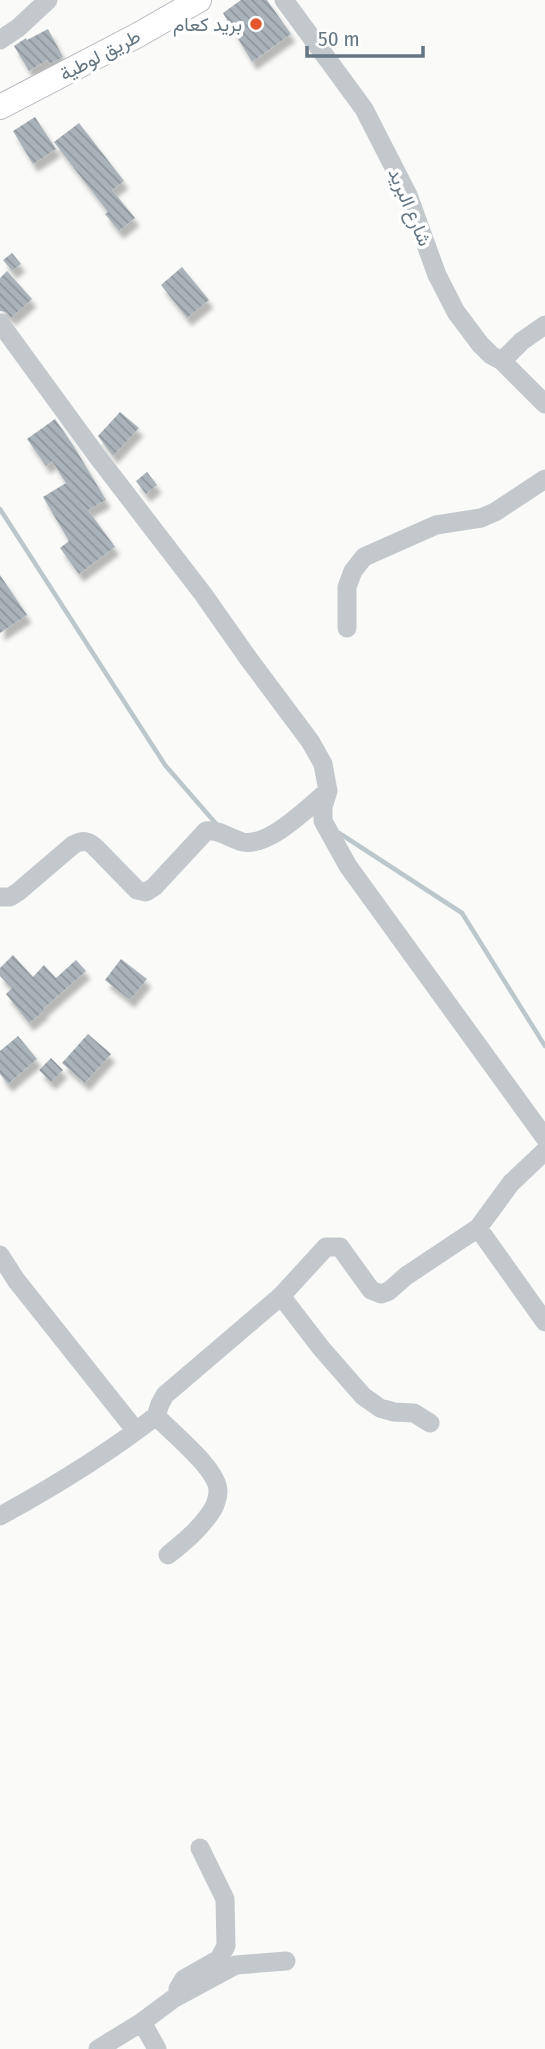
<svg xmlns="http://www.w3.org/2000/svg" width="545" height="2049" font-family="'Fira Sans Condensed',Vazirmatn,sans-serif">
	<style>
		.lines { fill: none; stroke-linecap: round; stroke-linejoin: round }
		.stream { stroke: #bbc7cb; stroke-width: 4.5 }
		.building { fill: url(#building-back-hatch); filter: url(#shadow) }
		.major-casing { stroke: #b5babe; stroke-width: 26 }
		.minor { stroke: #c3c8cc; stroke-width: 19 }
		.major { stroke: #fff; stroke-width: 24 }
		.poi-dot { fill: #e4572e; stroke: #fff; stroke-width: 2.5 }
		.labels { text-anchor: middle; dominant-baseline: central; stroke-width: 7; stroke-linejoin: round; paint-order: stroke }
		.poi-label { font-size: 19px; fill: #657683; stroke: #fff; text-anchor: end }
		.street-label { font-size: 19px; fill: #657683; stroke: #fff }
	</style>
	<defs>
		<pattern id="building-back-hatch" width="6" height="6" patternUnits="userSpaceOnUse" patternTransform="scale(1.75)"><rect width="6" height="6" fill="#aab3b9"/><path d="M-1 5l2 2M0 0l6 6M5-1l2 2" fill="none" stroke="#8e969c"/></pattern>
		<filter id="shadow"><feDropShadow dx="4.5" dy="8" stdDeviation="2" flood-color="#0004"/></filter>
	</defs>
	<rect width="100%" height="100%" fill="#fafaf8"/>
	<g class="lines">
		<path class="stream" d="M 0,509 L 165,765 L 218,826
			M 339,833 L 462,913 L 545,1046"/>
	</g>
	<path class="building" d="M 241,0 L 267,0 L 291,34 L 252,62 L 223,13 Z
		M 48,29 L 63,57 L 49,64 L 47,60 L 29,71 L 14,46 L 26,38 L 27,40 Z
		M 35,117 L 56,149 L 33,164 L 13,131 Z
		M 79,123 L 124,181 L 112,190 L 135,218 L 119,231 L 105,214 L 108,212 L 54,142 Z
		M 12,253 L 21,264 L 12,271 L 3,260 Z
		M 182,267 L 209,300 L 187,318 L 161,285 Z
		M 7,271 L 32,299 L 11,318 L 6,312 L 0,311 L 0,278 Z
		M 120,412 L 139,428 L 113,456 L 98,436 Z
		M 55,419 L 73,445 L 106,500 L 88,510 L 115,547 L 79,574 L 60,548 L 69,541 L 43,497 L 66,483 L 52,461 L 46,466 L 27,439 Z
		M 147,472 L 157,485 L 146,494 L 136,481 Z
		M 0,575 L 27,615 L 0,633 Z
		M 13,955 L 33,977 L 44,965 L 56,978 L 76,960 L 86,971 L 43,1009 L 44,1011 L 29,1023 L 6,994 L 12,988 L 0,976 L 0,968 Z
		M 121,959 L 147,979 L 130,1000 L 105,980 Z
		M 88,1034 L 111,1054 L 85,1083 L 62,1063 Z
		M 18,1036 L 37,1059 L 8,1084 L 0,1074 L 0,1051 Z
		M 51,1058 L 63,1070 L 51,1082 L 39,1070 Z"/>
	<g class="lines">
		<g class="major-casing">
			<path id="major" d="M 0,107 L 138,35 L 199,0"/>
		</g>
		<path class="minor" d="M 284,0 L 364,109 L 408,195 L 437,275 L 456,312 L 480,344 L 491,355 L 502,361 L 545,404
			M 0,40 L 18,28 L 48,0
			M 0,323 L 97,456 L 203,594 L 248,658 L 310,741 L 323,764 L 328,791 L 323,807 L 323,821 L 348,866 L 545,1138
			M 502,361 L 522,341 L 545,325
			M 347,628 L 347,587 L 353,571 L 364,557 L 436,525 L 481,518 L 495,512 L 545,479
			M 0,897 L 10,897 L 18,892 L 73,845 C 83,840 88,840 96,848 L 137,890 L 146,892 L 154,887 L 206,831 C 220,829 230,839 243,842 C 270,847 308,807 328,791
			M 478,1228 L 545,1322
			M 0,1255 L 16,1280 L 136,1431
			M 281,1296 L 321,1348 L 363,1396 L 380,1408 L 394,1412 L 414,1413 L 430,1423
			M 156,1416 C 171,1432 218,1469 218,1491 C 218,1497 215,1507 211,1512 C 200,1529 184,1542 168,1555
			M 0,1516 C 55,1486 107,1454 156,1416 L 160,1404 L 165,1395 L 281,1296 L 326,1247 L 340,1247 L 371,1290 L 381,1294 L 389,1291 L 406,1276 L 478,1228 L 511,1183 L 545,1151
			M 178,1989 L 184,1979 L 219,1959 L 226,1946 L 225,1899 L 200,1848
			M 142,2022 L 157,2049
			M 98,2049 L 142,2022 L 173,1999 L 236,1965 L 286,1961"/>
		<use href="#major" class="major"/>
	</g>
	<circle class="poi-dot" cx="256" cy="24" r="7"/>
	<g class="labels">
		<g class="poi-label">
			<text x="242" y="24">بريد كعام</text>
		</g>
		<g class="street-label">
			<text transform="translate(100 55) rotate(-28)">طريق لوطية</text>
			<text transform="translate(410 207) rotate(67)">شارع البريد</text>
		</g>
	</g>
	<path d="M307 46v10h116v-10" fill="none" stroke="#657683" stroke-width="3.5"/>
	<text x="318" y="46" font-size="21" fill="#657683" stroke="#ffffff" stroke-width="5" paint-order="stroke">50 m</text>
</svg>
